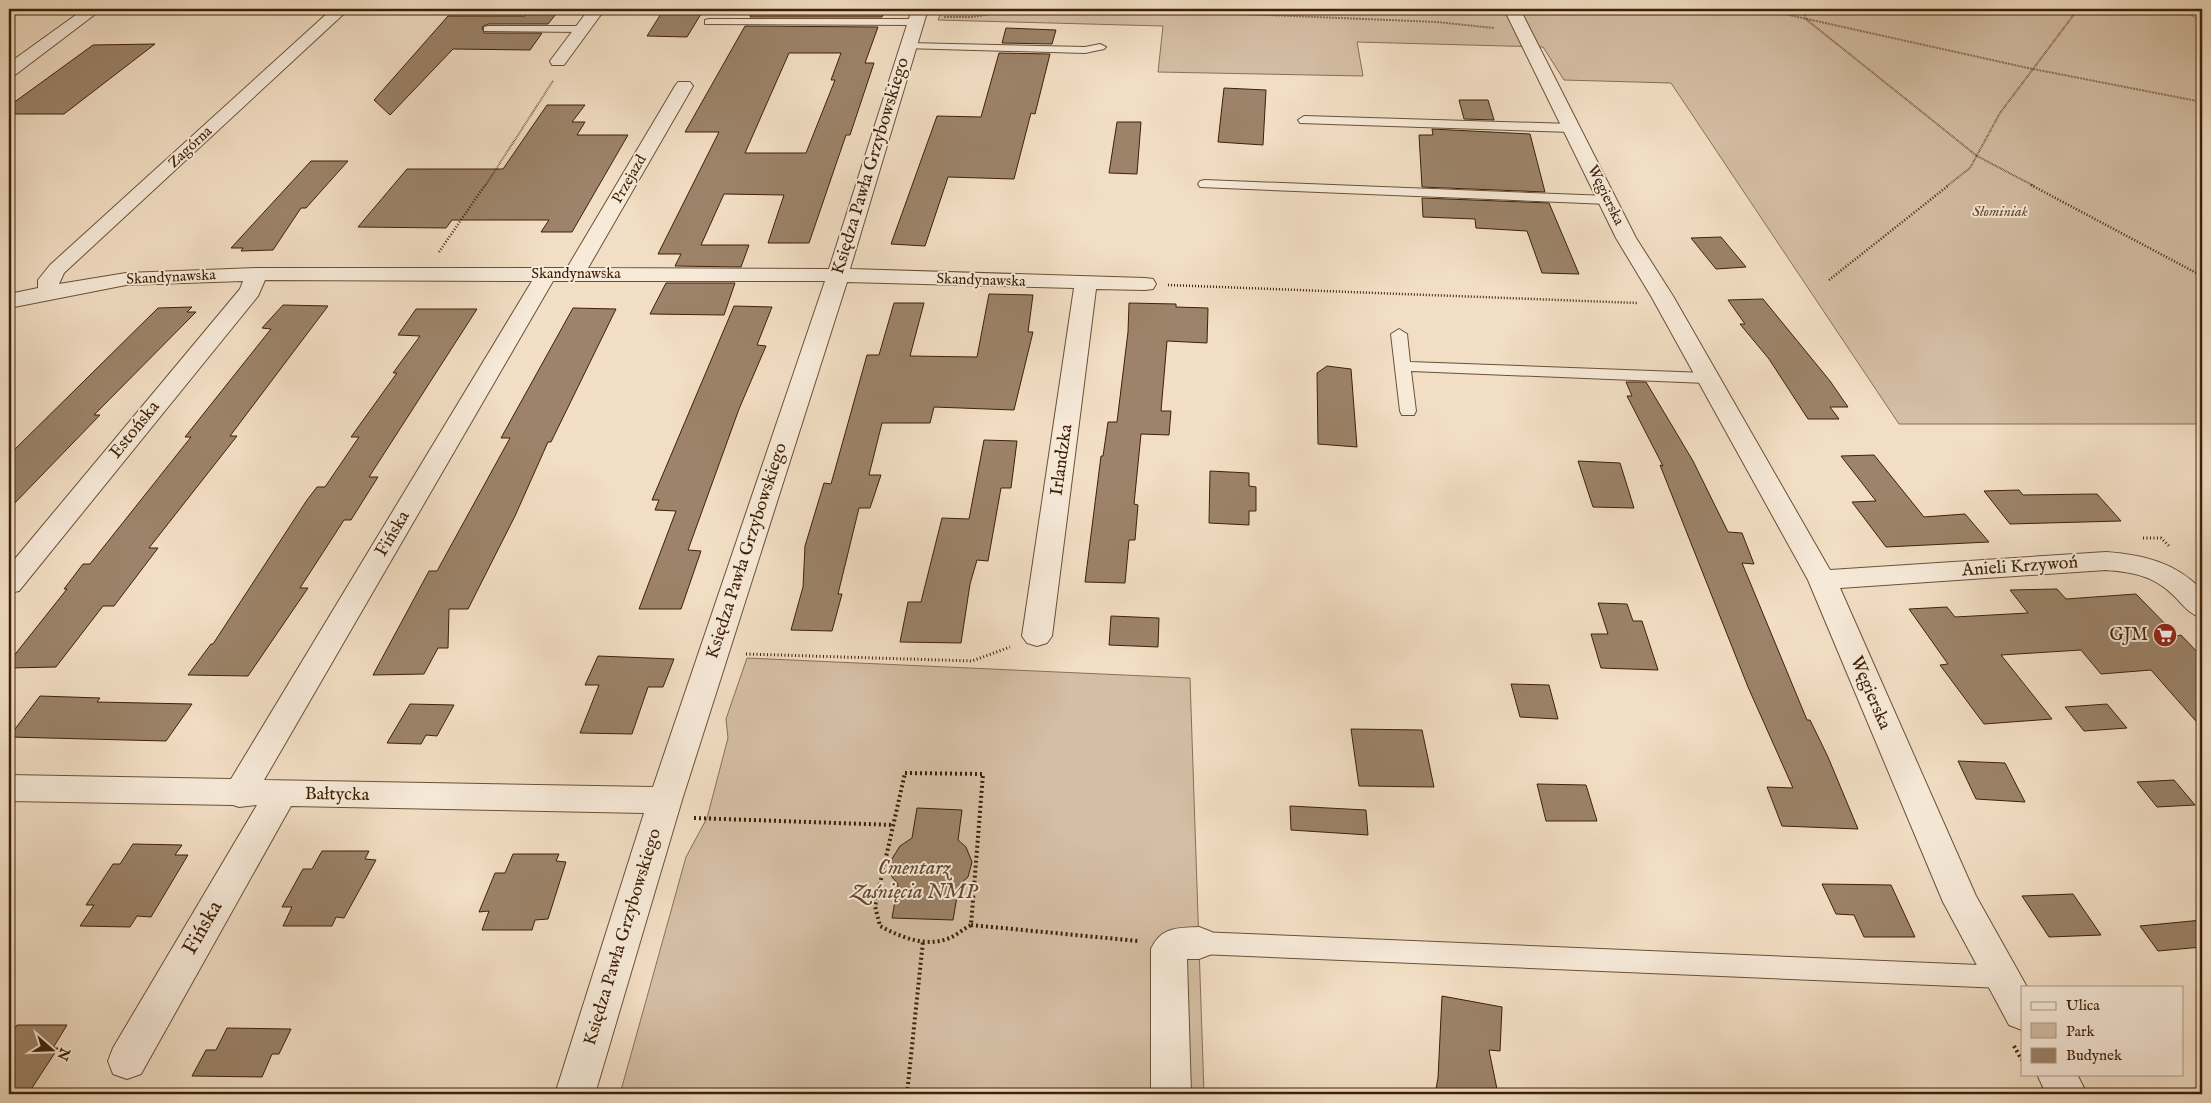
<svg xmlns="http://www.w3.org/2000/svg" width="2211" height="1103" font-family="'IM FELL English',serif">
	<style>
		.green { fill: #d4bea4; stroke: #8a6f56 }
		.building { fill: #9c8369; stroke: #3f2007; fill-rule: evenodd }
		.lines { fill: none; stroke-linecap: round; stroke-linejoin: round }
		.service-casing { stroke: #6c5036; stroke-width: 2 }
		.pedestrian-casing { stroke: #6c5036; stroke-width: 2 }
		.minor-casing { stroke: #6c5036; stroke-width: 2 }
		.path-far3 { stroke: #3f2007; stroke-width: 2; stroke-dasharray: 0.5 1; stroke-linecap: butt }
		.path-far2 { stroke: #3f2007; stroke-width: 2.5; stroke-dasharray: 1 2; stroke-linecap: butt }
		.path-far1 { stroke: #3f2007; stroke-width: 3; stroke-dasharray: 1 2.5; stroke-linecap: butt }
		.path { stroke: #3f2007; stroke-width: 4; stroke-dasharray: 2 3; stroke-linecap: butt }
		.service { fill: #f7ead9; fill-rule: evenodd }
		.pedestrian { fill: #f7ead9; fill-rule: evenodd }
		.minor { fill: #f7ead9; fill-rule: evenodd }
		.labels { text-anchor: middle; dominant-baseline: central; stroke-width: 4; stroke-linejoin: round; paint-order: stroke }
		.far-street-label { font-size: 15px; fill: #3f2007; stroke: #f7ead9 }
		.far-park-label { font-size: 15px; font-style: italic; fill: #64482e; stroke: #f7ead9 }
		.street-label { font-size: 18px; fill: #3f2007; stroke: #f7ead9 }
		.poi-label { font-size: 18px; fill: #3f2007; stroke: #f7ead9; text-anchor: end }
		.near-park-label { font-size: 21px; font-style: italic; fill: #64482e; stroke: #f7ead9 }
		.near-street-label { font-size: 21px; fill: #3f2007; stroke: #f7ead9 }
	</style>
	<rect width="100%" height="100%" fill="#f2dec4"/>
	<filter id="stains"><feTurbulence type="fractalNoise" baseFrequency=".004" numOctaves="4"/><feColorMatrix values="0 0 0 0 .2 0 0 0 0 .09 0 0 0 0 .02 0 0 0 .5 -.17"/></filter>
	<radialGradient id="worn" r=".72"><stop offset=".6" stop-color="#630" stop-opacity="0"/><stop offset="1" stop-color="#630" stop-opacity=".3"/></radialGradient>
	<path class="green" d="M 942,9 L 2182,9 L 2202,22 L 2202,424 L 1899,424 L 1671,83 L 1564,80 L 1543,47 L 1357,42 L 1363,76 L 1158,72 L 1163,26 L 938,20 Z
		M 747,658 L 1190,678 L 1204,1094 L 620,1094 L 686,857 L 707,818 L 728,738 L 726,719 Z"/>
	<path class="building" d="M 530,9 L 560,9 L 548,24 L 488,24 L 482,27 L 484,33 L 542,33 L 530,50 L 453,49 L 390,115 L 374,100 L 448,16 L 525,16 Z
		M 664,9 L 704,9 L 687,37 L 647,36 Z
		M 754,9 L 885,9 L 882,17 L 750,17 Z
		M 745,26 L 878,27 L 865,63 L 874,63 L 850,135 L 846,135 L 809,243 L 768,243 L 784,195 L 724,194 L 701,245 L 749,245 L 741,267 L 675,266 L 681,254 L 658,254 L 719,132 L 685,132 ZM 789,53 L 841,53 L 831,80 L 835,80 L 806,153 L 745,153 Z
		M 1006,28 L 1056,30 L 1052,44 L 1002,43 Z
		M 155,44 L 64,114 L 9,114 L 9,106 L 93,45 Z
		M 999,53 L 1050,54 L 1035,114 L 1031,113 L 1014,179 L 948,177 L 925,246 L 891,244 L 937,116 L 981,117 Z
		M 1224,88 L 1266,90 L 1263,145 L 1218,142 Z
		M 1459,100 L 1488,100 L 1494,120 L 1464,119 Z
		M 547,105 L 585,105 L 572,122 L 585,122 L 577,135 L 628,135 L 572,232 L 541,232 L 549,220 L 452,220 L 446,228 L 358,227 L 407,169 L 503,169 Z
		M 1117,122 L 1141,122 L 1137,174 L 1109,173 Z
		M 1432,129 L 1530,134 L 1545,192 L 1422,187 L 1419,135 L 1433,135 Z
		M 311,161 L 348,161 L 306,208 L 301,208 L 273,250 L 241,251 L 243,248 L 231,248 Z
		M 1422,198 L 1549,203 L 1579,274 L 1542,273 L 1527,231 L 1476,228 L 1475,219 L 1423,217 Z
		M 1721,237 L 1746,267 L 1716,269 L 1691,238 Z
		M 666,283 L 735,283 L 724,315 L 650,314 Z
		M 989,294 L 1033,295 L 1028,332 L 1033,332 L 1014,410 L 934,407 L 930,423 L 882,423 L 869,475 L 881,475 L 870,508 L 859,508 L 838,594 L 842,594 L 832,631 L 791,630 L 803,587 L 805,546 L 824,483 L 831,484 L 867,355 L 879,355 L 894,303 L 924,303 L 910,356 L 977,357 Z
		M 1763,299 L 1830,381 L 1848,407 L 1830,407 L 1839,419 L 1808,419 L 1769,359 L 1740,324 L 1745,324 L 1728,300 Z
		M 1129,303 L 1176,304 L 1176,307 L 1208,308 L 1207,343 L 1167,341 L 1161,411 L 1171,411 L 1169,435 L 1141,434 L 1134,504 L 1138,505 L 1135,540 L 1129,540 L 1125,583 L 1085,582 L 1101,456 L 1103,456 L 1108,422 L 1117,422 L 1128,332 Z
		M 283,305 L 328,306 L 230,436 L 237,436 L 149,548 L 158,548 L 114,606 L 103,606 L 56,667 L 9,668 L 9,662 L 67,589 L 64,589 L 83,564 L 90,564 L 191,437 L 185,437 L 271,329 L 262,328 Z
		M 734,306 L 772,307 L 757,345 L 766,346 L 739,409 L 688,550 L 701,551 L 681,609 L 639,609 L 676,511 L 655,510 L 659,500 L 652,500 Z
		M 192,307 L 187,312 L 196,312 L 94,415 L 100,415 L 9,509 L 9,455 L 158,308 Z
		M 573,308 L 616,309 L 551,442 L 548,442 L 515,516 L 468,609 L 449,609 L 448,648 L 438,648 L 424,674 L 373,675 L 429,571 L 437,571 L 510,438 L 501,438 Z
		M 416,309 L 477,309 L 369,477 L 378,477 L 351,520 L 344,520 L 300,588 L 308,588 L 248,676 L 188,675 L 211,644 L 213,644 L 307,500 L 317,487 L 325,487 L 359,437 L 351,437 L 397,373 L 393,373 L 420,336 L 398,335 Z
		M 1327,366 L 1351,369 L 1357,447 L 1318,444 L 1317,373 Z
		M 1626,382 L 1646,382 L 1693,461 L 1728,532 L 1742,533 L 1754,564 L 1742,563 L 1807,720 L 1810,720 L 1828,757 L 1858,829 L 1782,826 L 1767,787 L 1793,788 L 1748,687 L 1660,465 L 1663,466 L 1627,396 L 1632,396 Z
		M 984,440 L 1017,441 L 1011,488 L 1001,488 L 988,561 L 977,560 L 970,584 L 961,643 L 900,642 L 908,602 L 921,602 L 942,518 L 969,519 Z
		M 1874,455 L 1924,517 L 1965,514 L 1989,542 L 1886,547 L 1852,502 L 1876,501 L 1841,456 Z
		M 1578,461 L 1620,463 L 1634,508 L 1593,507 Z
		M 1210,471 L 1249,473 L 1249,486 L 1256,487 L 1256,511 L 1249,511 L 1249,525 L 1209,523 Z
		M 2019,490 L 2023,495 L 2097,494 L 2121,521 L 2010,524 L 1984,491 Z
		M 2057,589 L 2066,599 L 2136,594 L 2177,636 L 2181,635 L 2202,657 L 2202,728 L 2151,670 L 2101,674 L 2081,650 L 2001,655 L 2052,719 L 1984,724 L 1940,665 L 1948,664 L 1909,609 L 1947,607 L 1955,617 L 2028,613 L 2010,590 Z
		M 1598,603 L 1627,604 L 1633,621 L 1642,621 L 1658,670 L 1601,668 L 1591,634 L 1608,634 Z
		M 1111,616 L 1159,618 L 1158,647 L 1109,645 Z
		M 598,656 L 674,659 L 663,687 L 648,687 L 632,734 L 580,733 L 599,685 L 585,685 Z
		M 1511,684 L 1549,685 L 1558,719 L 1520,717 Z
		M 40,696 L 100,698 L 97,702 L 192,704 L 166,741 L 9,737 Z
		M 410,704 L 454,705 L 437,736 L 426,735 L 421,744 L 387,743 Z
		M 2107,704 L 2127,728 L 2084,731 L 2065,707 Z
		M 1351,729 L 1422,730 L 1434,787 L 1359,786 Z
		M 1958,761 L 2005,763 L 2025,802 L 1976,799 Z
		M 2174,780 L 2195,805 L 2157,807 L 2137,782 Z
		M 1537,784 L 1586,785 L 1597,821 L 1546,821 Z
		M 1290,806 L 1366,810 L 1368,835 L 1291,830 Z
		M 917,808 L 962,810 L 958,840 L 966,847 L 972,862 L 968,877 L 959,885 L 953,920 L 892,918 L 898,884 L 892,877 L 890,862 L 900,846 L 912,838 Z
		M 133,844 L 182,845 L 175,855 L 188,855 L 151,917 L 137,916 L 130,927 L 80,926 L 94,905 L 86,905 L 113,864 L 120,864 Z
		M 322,851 L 369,851 L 365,859 L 376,860 L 344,918 L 336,917 L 332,926 L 283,926 L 292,907 L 282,907 L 303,869 L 312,869 Z
		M 513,854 L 559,854 L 556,861 L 566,862 L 548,919 L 535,920 L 532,930 L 482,930 L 489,911 L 479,912 L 495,873 L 505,873 Z
		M 1822,884 L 1891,885 L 1915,937 L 1864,937 L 1854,915 L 1836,914 Z
		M 2073,894 L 2101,935 L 2049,937 L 2022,896 Z
		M 2202,920 L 2202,947 L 2158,951 L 2140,926 Z
		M 1442,996 L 1502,1007 L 1500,1051 L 1489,1050 L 1498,1094 L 1435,1094 L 1438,1078 Z
		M 17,1025 L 67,1025 L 53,1048 L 58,1048 L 28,1094 L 9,1094 L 9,1037 Z
		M 227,1028 L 291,1029 L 279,1054 L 272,1054 L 262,1077 L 192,1076 L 206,1050 L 216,1050 Z"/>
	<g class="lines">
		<g class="service-casing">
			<path id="service" d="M 709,19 L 915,19 L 920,22 L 915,25 L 705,24 L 705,20 Z
				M 488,26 L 582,26 L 587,29 L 582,32 L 484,31 L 484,27 Z
				M 908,43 L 1085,47 L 1100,44 L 1106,47 L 1104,49 L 1085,53 L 904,48 L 902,46 Z
				M 1304,116 L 1572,124 L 1578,128 L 1572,132 L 1300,123 L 1298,120 Z
				M 1205,180 L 1608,196 L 1615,200 L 1608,204 L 1200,187 L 1198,184 L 1200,181 Z
				M 1399,329 L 1407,334 L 1410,362 L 1706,373 L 1714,378 L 1706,383 L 1411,371 L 1416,411 L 1414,415 L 1402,415 L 1400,411 L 1391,334 Z
				M 1199,932 L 2002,966 L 2011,969 L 2015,977 L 2011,985 L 2002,988 L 1199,954 L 1190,951 L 1187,943 L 1190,935 Z"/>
		</g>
		<g class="pedestrian-casing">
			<path id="pedestrian" d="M 1199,927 L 1212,932 L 1217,943 L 1212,954 L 1199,959 L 1187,959 L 1191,1094 L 1151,1094 L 1151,949 C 1161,927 1177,928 1199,927 Z"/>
		</g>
		<g class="minor-casing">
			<path id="minor" d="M 84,9 L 102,9 L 15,75 L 9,76 L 9,63 Z
				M 332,9 L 349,9 L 64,273 L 59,284 L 126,273 L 257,268 L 567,268 L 675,86 L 678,82 L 690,82 L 693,86 L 588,268 L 829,269 L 912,9 L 928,9 L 850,269 L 1145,278 L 1153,279 L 1156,284 L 1153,289 L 1145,290 L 1096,289 L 1052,636 L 1047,643 L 1037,646 L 1027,643 L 1022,636 L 1074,288 L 847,282 L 682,800 L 595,1094 L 555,1094 L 644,813 L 291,806 L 141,1074 L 127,1079 L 113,1074 L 108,1061 L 113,1048 L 257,805 L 239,807 L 233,805 L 9,801 L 9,775 L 231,779 L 532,281 L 265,280 L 258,296 L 19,591 L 9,593 L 9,566 L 240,289 L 243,281 L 126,285 L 9,308 L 9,294 L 38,288 L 38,280 L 50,265 ZM 553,281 L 825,281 L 653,787 L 264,780 Z
				M 589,9 L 605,9 L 564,65 L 552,65 L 550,61 Z
				M 1504,9 L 1520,9 L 1636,238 L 1673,296 L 1830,570 L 2106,552 C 2144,555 2175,562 2202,590 L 2202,618 C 2188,614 2182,603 2172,594 C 2152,575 2131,572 2106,570 L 1840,588 L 1976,896 L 2027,987 L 2022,987 L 2022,1030 L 2009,1025 L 1943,902 L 1808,580 L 1651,296 L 1616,238 Z
				M 2192,9 L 2202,9 L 2202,15 L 2195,12 Z
				M 2037,1074 L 2077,1074 L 2087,1094 L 2046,1094 Z"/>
		</g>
		<path class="path-far3" d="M 1228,9 L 1242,14 L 1437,22 L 1494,28
			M 1762,9 L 2028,68 L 2202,102
			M 1801,9 L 1807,20 L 1977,156 L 2034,186
			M 944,17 L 973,17 L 1017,9
			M 485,186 L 553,81
			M 1947,186 L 1970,168 L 2000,113 L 2078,9"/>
		<path class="path-far2" d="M 2031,185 L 2202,276
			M 439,252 L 485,185
			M 1829,280 L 1949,185
			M 1168,285 L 1637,303"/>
		<path class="path-far1" d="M 2143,538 L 2161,538 L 2170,547
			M 746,654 L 972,661 L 1010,647"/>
		<path class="path" d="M 905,773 L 983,774 L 971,925 C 963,929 956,936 947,939 C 925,947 900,937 880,926 L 875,906 Z
			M 694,818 L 894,825
			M 971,925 L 1138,941
			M 2014,1046 L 2022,1060
			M 907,1094 L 923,941"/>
		<use href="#service" class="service"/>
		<use href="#pedestrian" class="pedestrian"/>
		<use href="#minor" class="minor"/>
	</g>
	<defs>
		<g id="supermarket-disc" transform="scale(1.25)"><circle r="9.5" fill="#8f2418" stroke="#f7ead9"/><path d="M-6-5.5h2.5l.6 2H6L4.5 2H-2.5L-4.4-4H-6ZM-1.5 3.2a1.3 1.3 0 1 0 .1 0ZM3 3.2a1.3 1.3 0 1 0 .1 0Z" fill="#fff"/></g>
	</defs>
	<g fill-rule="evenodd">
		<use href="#supermarket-disc" x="2165" y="635"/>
	</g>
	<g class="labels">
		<g class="far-street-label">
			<text transform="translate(190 147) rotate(-43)">Zagórna</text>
			<text transform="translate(629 179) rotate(-60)">Przejazd</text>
			<text transform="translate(1606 195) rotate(64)">Węgierska</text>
			<text x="576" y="273">Skandynawska</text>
			<text transform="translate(171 277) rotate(-3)">Skandynawska</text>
			<text transform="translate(981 280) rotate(2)">Skandynawska</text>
		</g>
		<g class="far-park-label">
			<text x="2000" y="211">Słominiak</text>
		</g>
		<g class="street-label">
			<text transform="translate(871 166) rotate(-73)">Księdza Pawła Grzybowskiego</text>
			<text transform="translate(135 430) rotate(-51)">Estońska</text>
			<text transform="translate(1062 460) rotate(-82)">Irlandzka</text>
			<text transform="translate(393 534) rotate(-59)">Fińska</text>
			<text transform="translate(747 551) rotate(-72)">Księdza Pawła Grzybowskiego</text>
			<text transform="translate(2020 567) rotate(-4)">Anieli Krzywoń</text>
			<text transform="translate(1870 693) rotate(67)">Węgierska</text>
			<text transform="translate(337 795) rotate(1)">Bałtycka</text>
			<text transform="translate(623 937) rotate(-73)">Księdza Pawła Grzybowskiego</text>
		</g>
		<g class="poi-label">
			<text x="2148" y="635">GJM</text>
		</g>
		<g class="near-park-label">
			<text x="914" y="868">Cmentarz<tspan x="914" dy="24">Zaśnięcia NMP</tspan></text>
		</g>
		<g class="near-street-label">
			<text transform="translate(203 928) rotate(-60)">Fińska</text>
		</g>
	</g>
	<rect width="2211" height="1103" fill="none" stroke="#f2dec4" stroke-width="30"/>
	<rect x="10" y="10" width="2191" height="1083" fill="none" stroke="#3f2007" stroke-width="2.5"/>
	<rect x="15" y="15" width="2181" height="1073" fill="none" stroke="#3f2007"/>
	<rect x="2021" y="986" width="162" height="90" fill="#f7ead9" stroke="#ad9985"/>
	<rect x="2031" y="1002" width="25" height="8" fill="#f7ead9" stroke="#ad9985"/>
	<text x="2066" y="1010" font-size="15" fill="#3f2007">Ulica</text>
	<rect x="2031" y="1023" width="25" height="15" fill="#d4bea4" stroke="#ad9985"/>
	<text x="2066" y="1036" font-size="15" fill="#3f2007">Park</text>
	<rect x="2031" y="1048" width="25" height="15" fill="#9c8369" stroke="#ad9985"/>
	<text x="2066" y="1060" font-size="15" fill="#3f2007">Budynek</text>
	<g transform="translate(52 1050) rotate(110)" stroke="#f7ead9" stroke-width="4" paint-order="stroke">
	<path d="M0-4L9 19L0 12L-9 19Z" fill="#3f2007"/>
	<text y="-8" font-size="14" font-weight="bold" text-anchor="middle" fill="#3f2007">N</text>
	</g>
	<rect width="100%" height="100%" filter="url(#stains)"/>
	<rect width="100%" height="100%" fill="url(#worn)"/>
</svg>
